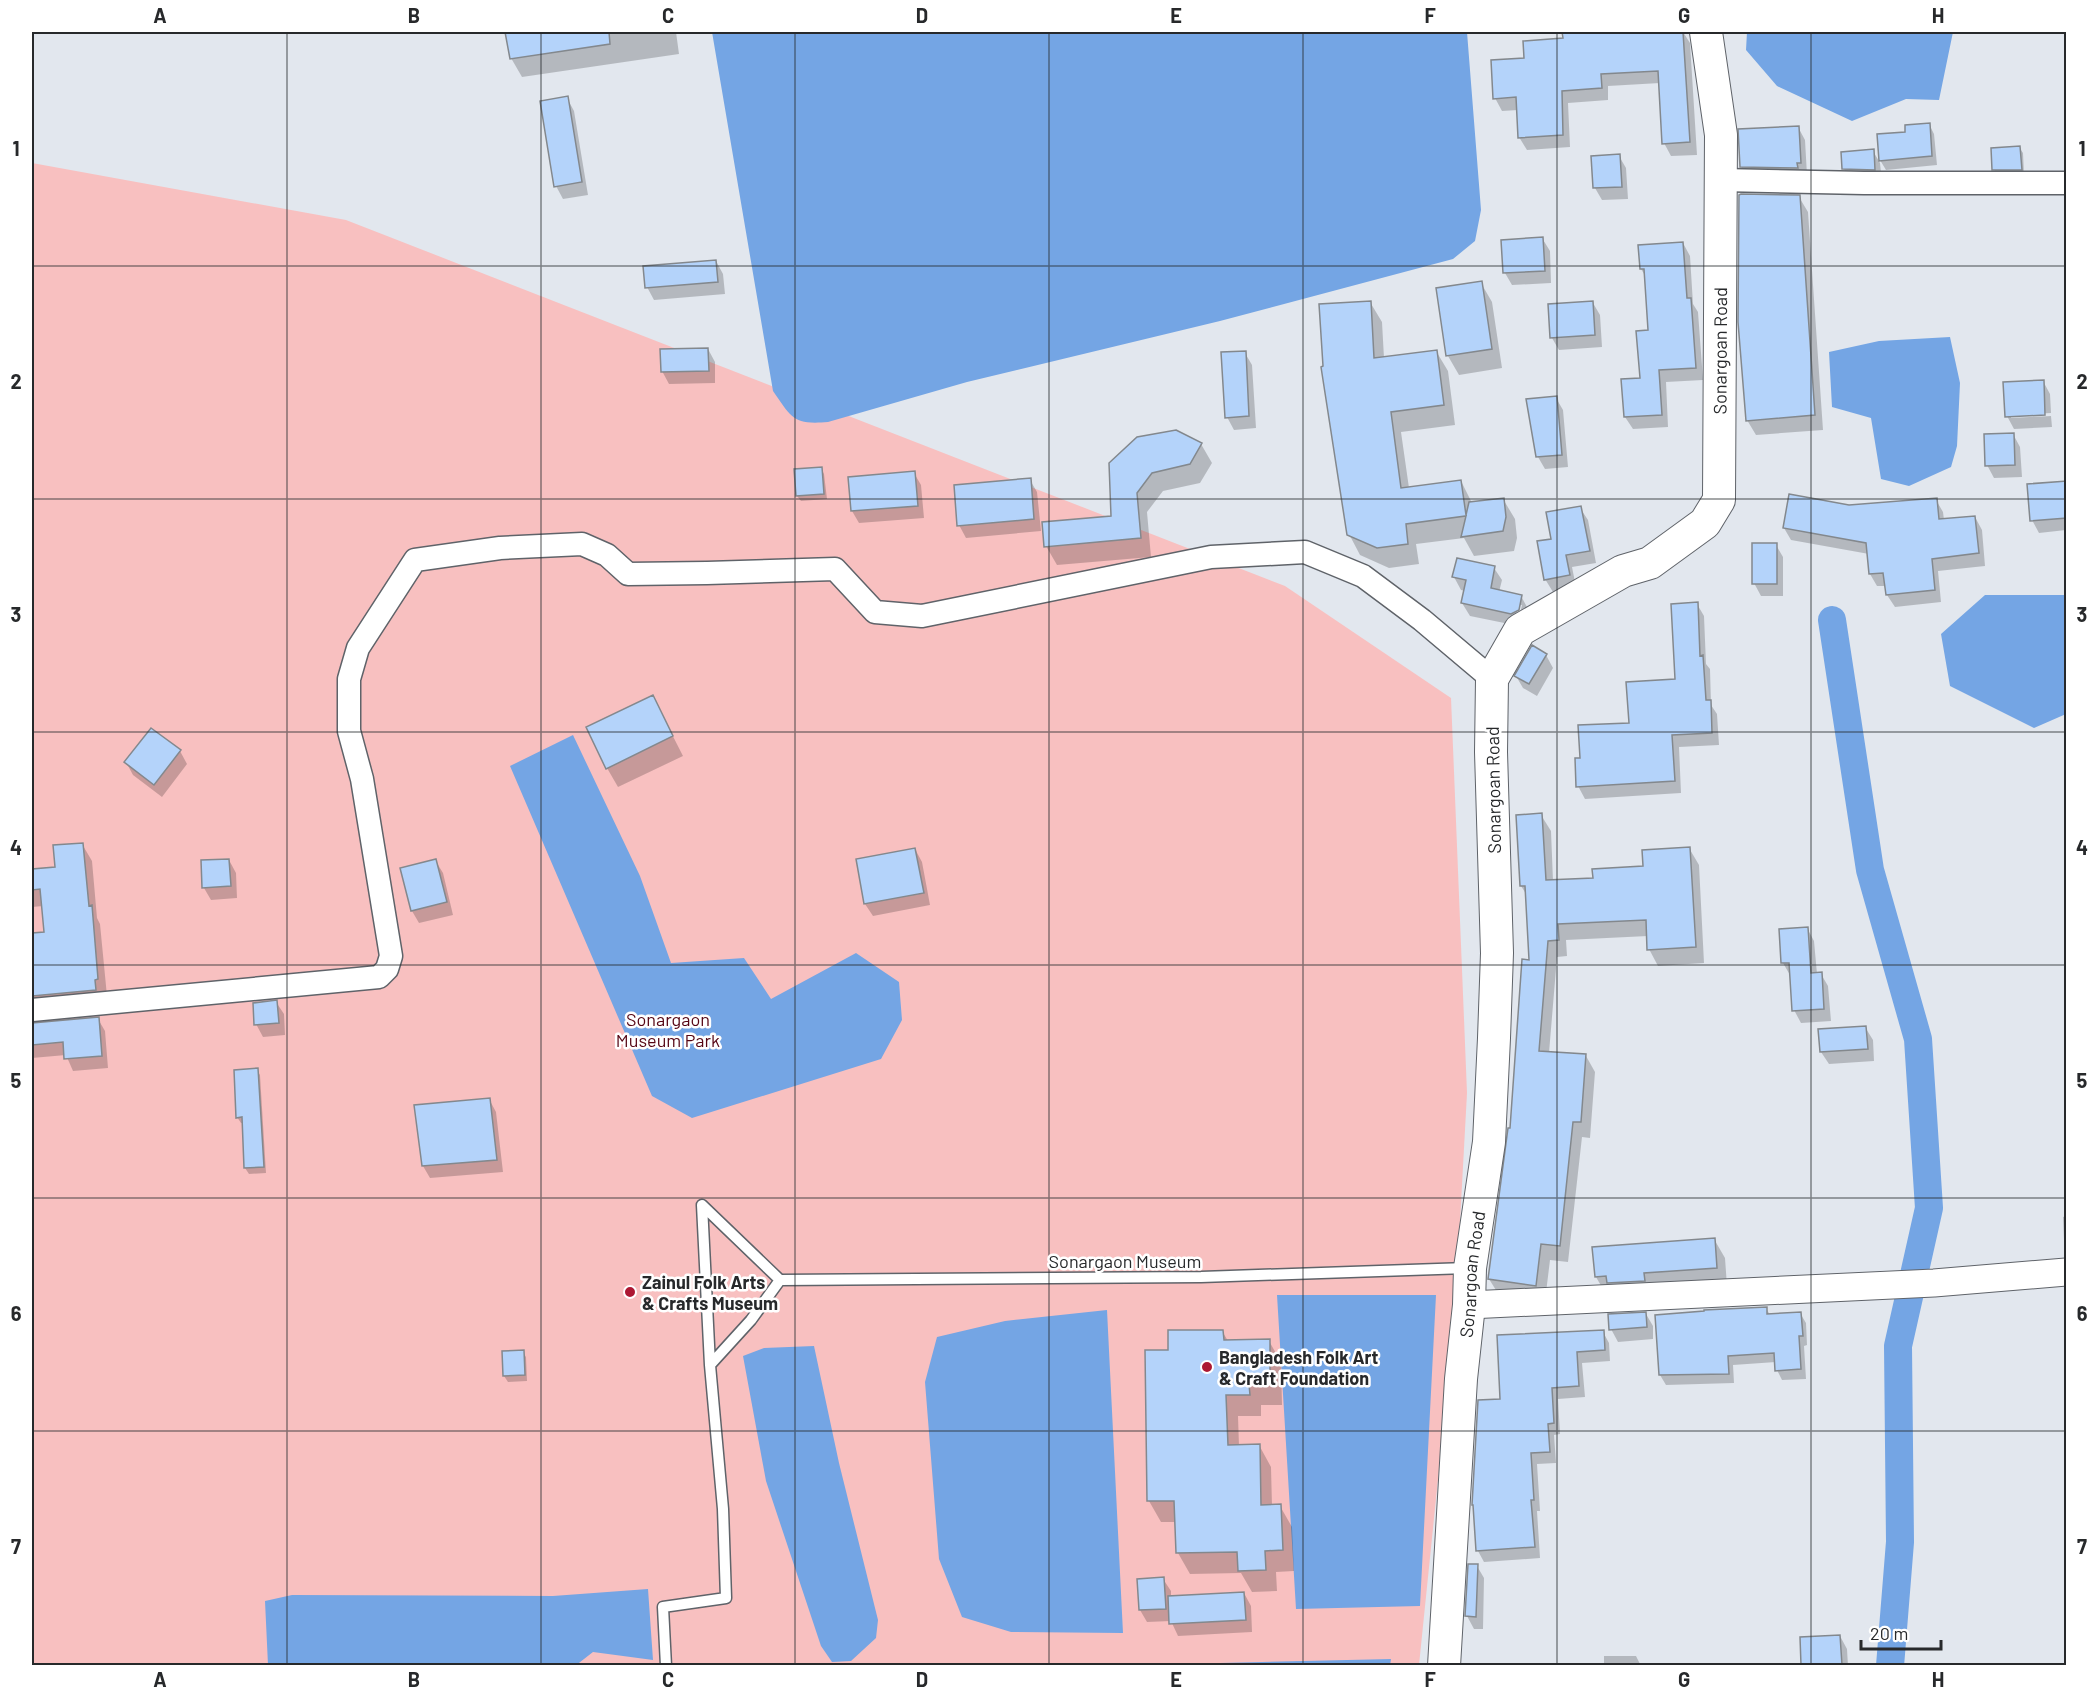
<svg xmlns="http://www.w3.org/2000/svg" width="2098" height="1697" font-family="Barlow,sans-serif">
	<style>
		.green { fill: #f8c0c0 }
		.water { fill: #74a5e4 }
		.shadow { fill: #0003; fill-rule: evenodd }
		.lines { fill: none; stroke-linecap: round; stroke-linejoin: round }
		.canal { stroke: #74a5e4; stroke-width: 28 }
		.building { fill: #b4d3fa; stroke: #83888d; stroke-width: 1.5 }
		.service-casing { stroke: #5f6369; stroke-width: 13 }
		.minor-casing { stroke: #5f6369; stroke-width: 25 }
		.tertiary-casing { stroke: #5f6369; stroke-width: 29 }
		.secondary-casing { stroke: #5f6369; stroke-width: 34 }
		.service { stroke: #fff; stroke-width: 10 }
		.minor { stroke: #fff; stroke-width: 22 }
		.tertiary { stroke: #fff; stroke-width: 27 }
		.secondary { stroke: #fff; stroke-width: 32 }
		.grid { fill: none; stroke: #27292b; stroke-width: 1.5; stroke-opacity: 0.55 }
		.poi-dot { fill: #ad1833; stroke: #fff; stroke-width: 2 }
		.labels { text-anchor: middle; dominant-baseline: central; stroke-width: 5; stroke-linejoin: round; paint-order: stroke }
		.street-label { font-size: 18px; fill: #27292b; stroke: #fff }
		.park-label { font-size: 18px; fill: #560614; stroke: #fff }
		.poi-label { font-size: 18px; font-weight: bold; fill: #27292b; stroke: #fff; text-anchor: start }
		.neatline { fill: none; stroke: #27292b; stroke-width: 2 }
		.grid-label { font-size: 20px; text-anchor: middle; font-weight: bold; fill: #27292b }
	</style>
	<rect width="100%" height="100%" fill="#e2e7ee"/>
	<path class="green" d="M 32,163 L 346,220 L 1285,586 L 1451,698 L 1467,1093 L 1455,1313 L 1419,1665 L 32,1665 Z"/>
	<path class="water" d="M 712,32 L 1467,32 L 1481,210 L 1475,241 L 1453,259 L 1220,321 L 967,382 L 828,422 C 793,425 792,418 773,391 Z
		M 1747,32 L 1953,32 L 1939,100 L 1906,99 L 1852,121 L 1777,86 L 1746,50 Z
		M 1950,337 L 1960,383 L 1957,446 L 1951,467 L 1909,486 L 1881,479 L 1871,418 L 1832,407 L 1829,352 L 1879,341 Z
		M 1985,595 L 2066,595 L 2066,714 L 2034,728 L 1950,686 L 1941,634 Z
		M 573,735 L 640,876 L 671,963 L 744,958 L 771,999 L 856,953 L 899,982 L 902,1020 L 881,1059 L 692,1118 L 652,1096 L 510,766 Z
		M 1277,1295 L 1436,1295 L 1420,1606 L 1296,1609 Z
		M 1107,1310 L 1123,1633 L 1011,1632 L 962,1617 L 939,1559 L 925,1382 L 937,1337 L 1005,1321 Z
		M 814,1346 L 839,1463 L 878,1620 L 876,1638 L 851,1661 L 832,1662 L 821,1646 L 766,1481 L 743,1356 L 764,1348 Z
		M 648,1589 L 653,1660 L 593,1652 L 575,1666 L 268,1665 L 265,1601 L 292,1595 L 553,1596 Z
		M 1391,1659 L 1390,1666 L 1219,1665 L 1220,1663 Z"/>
	<path class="shadow" d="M 507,32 L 676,32 L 679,54 L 522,77 L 511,58 Z
		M 1564,32 L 1683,32 L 1690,43 L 1697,155 L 1671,156 L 1664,143 L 1660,83 L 1608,86 L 1608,100 L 1568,103 L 1570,147 L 1527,150 L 1519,137 L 1518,110 L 1502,111 L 1495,98 L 1525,60 L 1564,40 Z
		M 567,98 L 574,111 L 588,195 L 563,199 L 556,186 Z
		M 1929,124 L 1934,134 L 1937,165 L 1886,170 L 1880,160 L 1907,134 Z
		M 1798,127 L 1805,140 L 1807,175 L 1748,179 L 1741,166 Z
		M 2019,147 L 2023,153 L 2024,175 L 1997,175 L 1994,169 Z
		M 1873,151 L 1880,163 L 1882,182 L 1851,181 L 1844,169 Z
		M 1619,156 L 1626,168 L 1628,199 L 1602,200 L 1595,188 Z
		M 1799,197 L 1808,212 L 1823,430 L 1756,435 L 1747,420 Z
		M 1542,238 L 1550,251 L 1551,283 L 1512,285 L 1505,273 Z
		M 1683,243 L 1690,256 L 1693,304 L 1698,312 L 1703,380 L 1666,382 L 1668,427 L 1633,429 L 1625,417 L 1641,379 L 1650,331 L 1646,277 L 1641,269 Z
		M 716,261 L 723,274 L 725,294 L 654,300 L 647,287 Z
		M 1481,283 L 1492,302 L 1502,368 L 1459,375 L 1448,356 L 1438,289 Z
		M 1370,302 L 1382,322 L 1384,358 L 1436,351 L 1448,371 L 1455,425 L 1401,432 L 1409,488 L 1461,481 L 1472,503 L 1503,499 L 1515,519 L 1517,538 L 1514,551 L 1474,556 L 1464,538 L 1416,544 L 1419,564 L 1389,568 L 1360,555 L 1349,534 Z
		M 1593,303 L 1600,315 L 1602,347 L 1559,350 L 1552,338 Z
		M 708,349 L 715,362 L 715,383 L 669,384 L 662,371 Z
		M 1245,353 L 1252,365 L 1256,428 L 1234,430 L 1227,417 Z
		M 2043,381 L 2050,394 L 2051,413 L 2011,415 L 2011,418 L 2051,416 L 2052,427 L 2014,429 L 2007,416 Z
		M 1556,398 L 1563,410 L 1568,467 L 1545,469 L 1538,457 Z
		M 2013,434 L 2020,447 L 2022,477 L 1994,478 L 1987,465 Z
		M 1201,444 L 1212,463 L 1200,483 L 1163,491 L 1147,512 L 1151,557 L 1057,565 L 1046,546 L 1112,517 L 1111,463 Z
		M 821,468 L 824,474 L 827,499 L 801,501 L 797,496 Z
		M 914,473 L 921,485 L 924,518 L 859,523 L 852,511 L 850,478 Z
		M 1030,480 L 1037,492 L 1041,531 L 966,538 L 959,525 Z
		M 2066,483 L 2066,530 L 2039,533 L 2032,520 Z
		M 1936,500 L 1943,512 L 1944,520 L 1975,517 L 1982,530 L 1985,566 L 1938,571 L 1941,602 L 1895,607 L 1887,595 L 1886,586 L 1877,586 L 1870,574 L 1869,554 L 1791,540 L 1784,528 L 1849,506 Z
		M 1580,508 L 1588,520 L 1596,563 L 1572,567 L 1576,587 L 1553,592 L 1545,579 L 1553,540 Z
		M 1776,545 L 1783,557 L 1783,596 L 1761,596 L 1754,583 Z
		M 1494,568 L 1502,580 L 1499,592 L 1521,596 L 1528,609 L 1519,626 L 1470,616 L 1462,603 L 1465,591 L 1461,590 L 1454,577 ZM 1518,605 L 1522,605 L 1519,618 L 1516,617 Z
		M 1697,604 L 1704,616 L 1706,664 L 1710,669 L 1711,705 L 1717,714 L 1719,745 L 1679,747 L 1681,793 L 1585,799 L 1578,786 L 1581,759 L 1630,724 L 1677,681 Z
		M 1546,655 L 1553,668 L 1537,696 L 1523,688 L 1516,676 Z
		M 653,697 L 683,756 L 618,787 L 607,768 Z
		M 151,730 L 180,751 L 187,764 L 162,797 L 133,775 L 126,762 Z
		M 1541,815 L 1551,831 L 1553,881 L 1594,879 L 1644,868 L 1689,848 L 1699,865 L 1704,963 L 1658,966 L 1649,949 L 1648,936 L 1566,940 L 1567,956 L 1557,957 L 1549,1053 L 1586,1056 L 1595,1072 L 1590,1138 L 1582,1137 L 1568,1262 L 1550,1260 L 1545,1301 L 1499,1295 L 1489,1279 L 1511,1130 L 1531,962 L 1528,897 L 1521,886 Z
		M 82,844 L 92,861 L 97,918 L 100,924 L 107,996 L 40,1013 L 32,999 L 32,935 L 45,934 L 43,906 L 32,907 L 32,871 L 57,869 Z
		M 915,849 L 922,862 L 930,905 L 873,916 L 865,904 Z
		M 229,860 L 236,873 L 237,898 L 211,900 L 204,888 Z
		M 435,860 L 443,873 L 453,915 L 419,923 L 412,911 L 402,869 Z
		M 1807,928 L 1814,941 L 1817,974 L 1821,974 L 1828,986 L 1831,1021 L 1801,1023 L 1794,1010 L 1790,975 L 1783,963 L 1780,930 Z
		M 276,1002 L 284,1014 L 285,1035 L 263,1037 L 256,1024 Z
		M 98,1019 L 105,1031 L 108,1068 L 73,1071 L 66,1055 L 32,1058 L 32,1024 Z
		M 1865,1027 L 1873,1040 L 1874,1061 L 1829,1064 L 1821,1052 Z
		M 257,1070 L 260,1075 L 266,1173 L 249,1174 L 245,1168 L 243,1123 L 241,1123 L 237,1117 Z
		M 489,1099 L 496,1112 L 503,1172 L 430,1178 L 423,1166 Z
		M 2066,1216 L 2066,1245 L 2064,1240 L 2063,1217 Z
		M 1714,1239 L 1725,1258 L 1727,1286 L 1607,1296 L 1596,1277 Z
		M 1766,1308 L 1770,1315 L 1800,1313 L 1806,1323 L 1807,1345 L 1804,1346 L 1806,1379 L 1782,1380 L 1777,1370 L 1776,1362 L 1733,1365 L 1734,1383 L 1666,1385 L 1660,1375 Z
		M 1646,1314 L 1653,1326 L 1653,1339 L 1618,1342 L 1611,1329 Z
		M 1222,1331 L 1228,1341 L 1269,1341 L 1281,1362 L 1282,1405 L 1261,1405 L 1261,1416 L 1238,1416 L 1239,1446 L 1259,1445 L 1271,1467 L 1272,1506 L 1280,1506 L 1292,1527 L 1294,1571 L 1276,1572 L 1277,1591 L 1252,1592 L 1241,1573 L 1190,1574 L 1178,1553 L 1177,1522 L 1161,1522 L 1149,1501 L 1146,1352 L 1169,1351 Z
		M 1603,1332 L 1609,1343 L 1610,1361 L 1582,1363 L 1585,1397 L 1558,1399 L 1560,1434 L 1554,1435 L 1556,1463 L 1537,1464 L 1540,1511 L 1537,1511 L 1540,1558 L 1484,1562 L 1478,1551 L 1475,1508 L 1502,1400 Z
		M 523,1352 L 526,1357 L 527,1381 L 508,1382 L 504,1376 L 503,1353 Z
		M 1477,1566 L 1484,1578 L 1483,1629 L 1474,1629 L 1467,1616 Z
		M 1163,1579 L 1171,1591 L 1171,1597 L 1244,1593 L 1251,1606 L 1252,1632 L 1178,1636 L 1171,1621 L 1147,1622 L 1140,1610 Z
		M 1840,1636 L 1847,1649 L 1848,1666 L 1803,1666 L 1801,1638 Z
		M 1604,1656 L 1636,1656 L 1641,1666 L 1604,1666 Z"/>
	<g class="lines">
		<path class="canal" d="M 1832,620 L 1870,870 L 1918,1039 L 1929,1208 L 1898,1346 L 1900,1542 L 1890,1666"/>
	</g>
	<path class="building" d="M 505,32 L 609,32 L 610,44 L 510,59 Z
		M 1562,32 L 1683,32 L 1690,142 L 1662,144 L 1658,71 L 1601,74 L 1602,88 L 1562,91 L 1563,135 L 1518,138 L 1516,97 L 1493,99 L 1491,60 L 1524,58 L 1523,41 L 1563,38 Z
		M 568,96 L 582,182 L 554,187 L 540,101 Z
		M 1930,123 L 1932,156 L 1879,161 L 1877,134 L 1905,132 L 1905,125 Z
		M 1799,126 L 1801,163 L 1797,163 L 1798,168 L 1740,167 L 1738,129 Z
		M 2020,146 L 2022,170 L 1992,170 L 1991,148 Z
		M 1874,149 L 1875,170 L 1842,169 L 1841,152 Z
		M 1620,154 L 1622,187 L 1593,188 L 1591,156 Z
		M 1741,194 L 1800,195 L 1815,415 L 1746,421 L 1738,322 L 1739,195 Z
		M 1543,237 L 1545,271 L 1503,273 L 1501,240 Z
		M 1683,242 L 1687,298 L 1691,298 L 1696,368 L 1659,370 L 1662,415 L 1624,417 L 1621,379 L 1640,378 L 1636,331 L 1648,330 L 1644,269 L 1640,269 L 1638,245 Z
		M 716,260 L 718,282 L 645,288 L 643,266 Z
		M 1482,281 L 1492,349 L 1446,356 L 1436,288 Z
		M 1371,301 L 1374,358 L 1437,350 L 1444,405 L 1391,412 L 1401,488 L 1461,480 L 1466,515 L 1469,502 L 1504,498 L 1506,517 L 1503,531 L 1461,537 L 1466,516 L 1406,524 L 1408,544 L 1377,548 L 1347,535 L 1321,367 L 1323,366 L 1319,304 Z
		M 1593,301 L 1595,335 L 1550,338 L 1548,304 Z
		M 708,348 L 709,371 L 661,372 L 660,349 Z
		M 1246,351 L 1249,416 L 1225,418 L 1221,352 Z
		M 2044,380 L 2045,415 L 2005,417 L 2003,382 Z
		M 1557,396 L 1562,455 L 1536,457 L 1526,399 Z
		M 1176,430 L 1202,443 L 1190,464 L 1152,473 L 1137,493 L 1141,538 L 1044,547 L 1042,522 L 1111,516 L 1109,463 L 1137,437 Z
		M 2014,433 L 2015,465 L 1985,466 L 1984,434 Z
		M 822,467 L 824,494 L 796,496 L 794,469 Z
		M 915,471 L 918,506 L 851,511 L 848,477 Z
		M 1031,478 L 1034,519 L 957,526 L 954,485 Z
		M 2067,481 L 2067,518 L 2030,521 L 2027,484 Z
		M 1789,494 L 1849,505 L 1937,498 L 1939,519 L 1975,516 L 1979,553 L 1932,559 L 1935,590 L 1886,595 L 1883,573 L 1869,574 L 1866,543 L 1783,528 Z
		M 1581,506 L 1590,551 L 1566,555 L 1570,575 L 1544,580 L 1537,541 L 1551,539 L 1546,512 Z
		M 1752,543 L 1777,543 L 1777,584 L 1752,584 Z
		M 1457,558 L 1495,566 L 1491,588 L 1522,595 L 1519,610 L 1511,614 L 1461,603 L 1466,580 L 1452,577 Z
		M 1698,602 L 1700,656 L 1703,655 L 1706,700 L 1711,700 L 1712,733 L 1672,735 L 1675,781 L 1576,787 L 1575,758 L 1580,758 L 1578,725 L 1629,723 L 1626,682 L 1675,679 L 1671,604 Z
		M 1532,645 L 1547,654 L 1529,684 L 1514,676 Z
		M 653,695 L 673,736 L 606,769 L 586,727 Z
		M 151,728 L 181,750 L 154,785 L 124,762 Z
		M 1542,813 L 1546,880 L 1593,878 L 1592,869 L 1643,866 L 1642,850 L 1690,847 L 1696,947 L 1647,950 L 1646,920 L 1558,924 L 1559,940 L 1548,941 L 1539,1051 L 1586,1054 L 1581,1122 L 1573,1122 L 1560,1246 L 1541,1244 L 1536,1286 L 1488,1279 L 1508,1128 L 1510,1128 L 1522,959 L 1529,960 L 1525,886 L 1520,886 L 1516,815 Z
		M 83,843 L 89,906 L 92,905 L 98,979 L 95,980 L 96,990 L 32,996 L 32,933 L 44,932 L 40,889 L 32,890 L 32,869 L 55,867 L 53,845 Z
		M 915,848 L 924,893 L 864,904 L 856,859 Z
		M 229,859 L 231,886 L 202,888 L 201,860 Z
		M 436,859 L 447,902 L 411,911 L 400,868 Z
		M 1808,927 L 1811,973 L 1822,972 L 1824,1009 L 1792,1011 L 1789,963 L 1781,963 L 1779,929 Z
		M 277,1000 L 279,1023 L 254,1025 L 253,1003 Z
		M 99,1017 L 102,1056 L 64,1059 L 63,1042 L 32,1045 L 32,1023 Z
		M 1866,1026 L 1868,1049 L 1820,1052 L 1818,1029 Z
		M 258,1068 L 264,1167 L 244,1168 L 242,1117 L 236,1118 L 234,1070 Z
		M 490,1098 L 497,1160 L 422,1166 L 414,1105 Z
		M 1715,1238 L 1717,1268 L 1644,1273 L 1645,1281 L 1607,1283 L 1606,1276 L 1595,1277 L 1592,1247 Z
		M 1767,1307 L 1767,1314 L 1801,1312 L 1803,1336 L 1799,1336 L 1801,1369 L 1775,1371 L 1774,1353 L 1728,1356 L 1729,1374 L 1659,1375 L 1655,1315 L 1704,1311 L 1704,1310 Z
		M 1646,1312 L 1647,1327 L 1609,1330 L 1608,1314 Z
		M 1168,1330 L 1223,1330 L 1224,1340 L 1270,1339 L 1270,1384 L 1249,1384 L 1250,1395 L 1226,1395 L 1228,1445 L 1260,1444 L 1261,1505 L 1281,1504 L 1283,1550 L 1265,1551 L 1266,1570 L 1238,1571 L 1237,1552 L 1176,1553 L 1174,1501 L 1147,1501 L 1145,1350 L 1168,1350 Z
		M 1604,1330 L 1605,1350 L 1577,1352 L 1579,1386 L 1552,1388 L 1554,1423 L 1548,1424 L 1550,1452 L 1531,1453 L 1534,1500 L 1531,1500 L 1535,1547 L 1476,1551 L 1473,1505 L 1472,1505 L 1478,1400 L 1500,1399 L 1497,1335 Z
		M 524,1350 L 525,1375 L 503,1376 L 502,1351 Z
		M 1468,1564 L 1478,1564 L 1476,1617 L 1465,1616 Z
		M 1164,1577 L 1166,1609 L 1139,1610 L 1137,1579 Z
		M 1244,1592 L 1246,1620 L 1169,1624 L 1168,1596 Z
		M 1840,1635 L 1842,1665 L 1801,1665 L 1800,1637 Z"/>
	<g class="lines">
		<g class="service-casing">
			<path id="service" d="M 780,1280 L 702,1205 L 710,1365 L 751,1320 L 780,1280 L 1201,1277 L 1467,1268
				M 666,1666 L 663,1607 L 726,1598 L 723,1509 L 710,1365"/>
		</g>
		<g class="minor-casing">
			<path id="minor" d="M 1721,180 L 1864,183 L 2066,183
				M 32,1010 L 379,977 L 387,969 L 391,956 L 362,779 L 349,731 L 349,679 L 358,648 L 415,560 L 500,548 L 582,544 L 607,555 L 628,574 L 707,573 L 835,569 L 875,612 L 922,616 L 1211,557 L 1305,552 L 1363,576 L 1422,620 L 1492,679"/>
		</g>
		<g class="tertiary-casing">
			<path id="tertiary" d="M 1469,1305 L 1934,1283 L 2066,1272"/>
		</g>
		<g class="secondary-casing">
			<g id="secondary">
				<path id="s1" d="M 1444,1666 L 1461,1379 L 1469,1305 L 1470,1268 L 1489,1142 L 1494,1038 L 1497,953 L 1491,752 L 1492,679 L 1520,630 L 1623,571 L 1650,563 L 1705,523 L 1719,500 L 1721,135 L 1706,32"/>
			</g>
		</g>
		<use href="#service" class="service"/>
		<use href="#minor" class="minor"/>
		<use href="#tertiary" class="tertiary"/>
		<use href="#secondary" class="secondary"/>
	</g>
	<path class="grid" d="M 287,32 L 287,1666M 541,32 L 541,1666M 795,32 L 795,1666M 1049,32 L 1049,1666M 1303,32 L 1303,1666M 1557,32 L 1557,1666M 1811,32 L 1811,1666M 32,266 L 2066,266M 32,499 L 2066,499M 32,732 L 2066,732M 32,965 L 2066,965M 32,1198 L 2066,1198M 32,1431 L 2066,1431"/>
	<g class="poi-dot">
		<circle cx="630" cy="1292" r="6"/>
		<circle cx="1207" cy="1367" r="6"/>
	</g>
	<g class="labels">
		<g class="street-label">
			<text stroke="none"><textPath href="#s1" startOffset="1437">Sonargoan Road</textPath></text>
			<text transform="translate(1493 790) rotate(-91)">Sonargoan Road</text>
			<text x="1125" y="1261">Sonargaon Museum</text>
			<text stroke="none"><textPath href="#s1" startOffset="393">Sonargoan Road</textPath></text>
		</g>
		<g class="park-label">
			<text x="668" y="1019">Sonargaon<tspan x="668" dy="21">Museum Park</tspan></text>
		</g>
		<g class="poi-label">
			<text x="642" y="1282">Zainul Folk Arts<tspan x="642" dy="21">&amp; Crafts Museum</tspan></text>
			<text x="1219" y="1357">Bangladesh Folk Art<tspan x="1219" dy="21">&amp; Craft Foundation</tspan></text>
		</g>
	</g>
	<rect width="2098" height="1697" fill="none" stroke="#ffffff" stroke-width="66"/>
	<path d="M1861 1640v9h80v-9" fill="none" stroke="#27292b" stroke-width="3"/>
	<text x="1870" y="1640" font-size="18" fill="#27292b" stroke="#ffffff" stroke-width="4.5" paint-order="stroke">20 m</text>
	<rect x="33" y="33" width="2032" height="1631" class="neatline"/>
	<g class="grid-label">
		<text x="160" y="23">A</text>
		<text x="414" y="23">B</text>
		<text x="668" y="23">C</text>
		<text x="922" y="23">D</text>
		<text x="1176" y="23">E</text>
		<text x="1430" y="23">F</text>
		<text x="1684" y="23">G</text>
		<text x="1938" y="23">H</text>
		<text x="16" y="156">1</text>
		<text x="2082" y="156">1</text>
		<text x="16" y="389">2</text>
		<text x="2082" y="389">2</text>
		<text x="16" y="622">3</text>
		<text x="2082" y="622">3</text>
		<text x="16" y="855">4</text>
		<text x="2082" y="855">4</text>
		<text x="16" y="1088">5</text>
		<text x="2082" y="1088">5</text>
		<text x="16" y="1321">6</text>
		<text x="2082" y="1321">6</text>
		<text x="16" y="1554">7</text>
		<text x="2082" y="1554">7</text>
		<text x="160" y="1687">A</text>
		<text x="414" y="1687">B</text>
		<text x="668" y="1687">C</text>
		<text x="922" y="1687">D</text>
		<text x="1176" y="1687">E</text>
		<text x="1430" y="1687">F</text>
		<text x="1684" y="1687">G</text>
		<text x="1938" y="1687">H</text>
	</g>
</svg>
